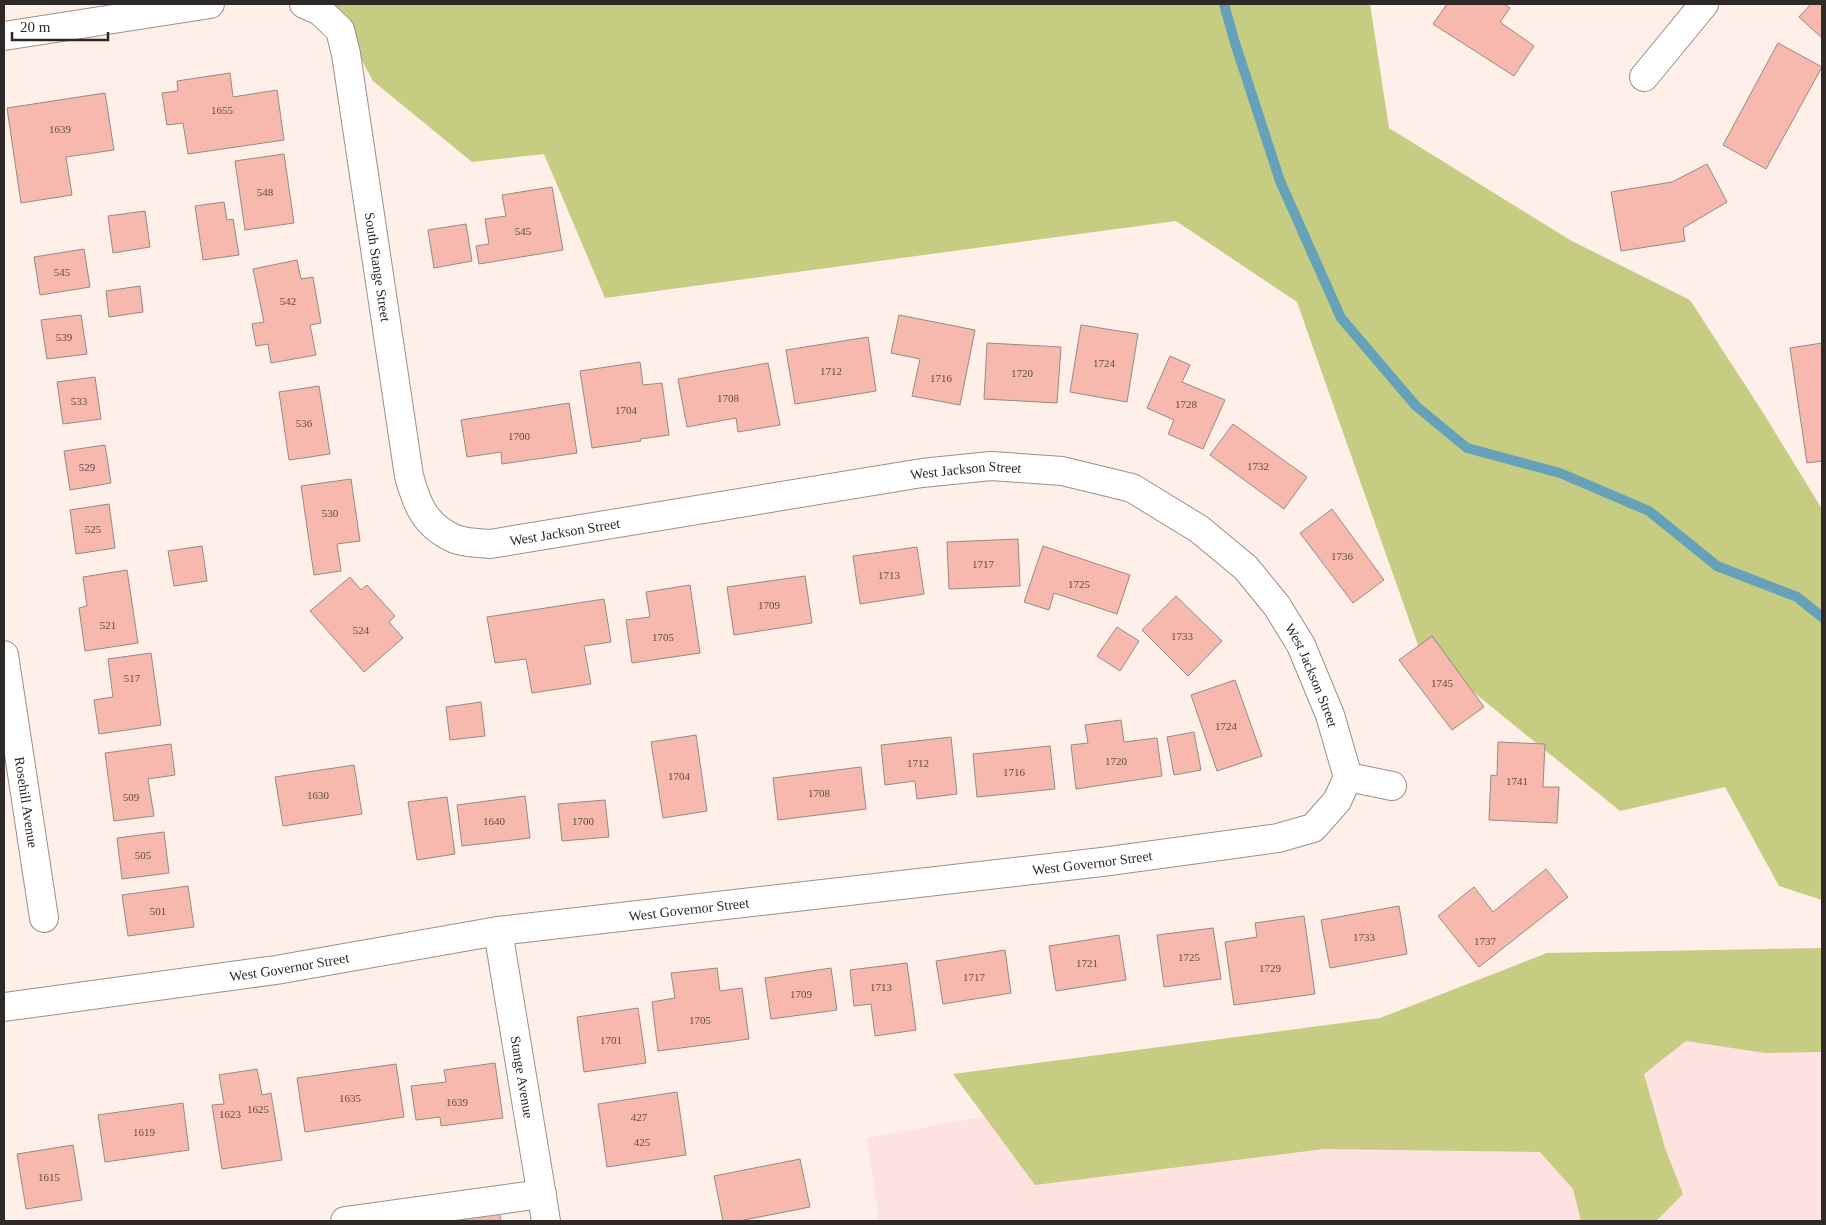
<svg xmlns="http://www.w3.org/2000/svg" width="1826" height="1225" font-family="Georgia,serif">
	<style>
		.education { fill: #fde2e0 }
		.green { fill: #c6cc82 }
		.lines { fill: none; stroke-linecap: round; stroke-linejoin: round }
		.stream { stroke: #65a2ba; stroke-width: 10 }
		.building { fill: #f7b9ae; stroke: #988886 }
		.minor-casing { stroke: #9c9088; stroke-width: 30 }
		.minor { stroke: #fff; stroke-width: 28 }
		.labels { text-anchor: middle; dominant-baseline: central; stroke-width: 5; stroke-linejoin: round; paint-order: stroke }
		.number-label { font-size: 11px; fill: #604d48 }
		.street-label { font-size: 14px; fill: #2e2926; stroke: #fff }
	</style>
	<rect width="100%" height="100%" fill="#fef0e8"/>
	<path class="education" d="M 1693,1023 L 1822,1028 L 1822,1221 L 879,1221 L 867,1138 L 980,1117 Z"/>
	<path class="green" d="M 331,4 L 1370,4 L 1389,128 L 1570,240 L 1690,300 L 1762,411 L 1822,509 L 1822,900 L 1779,886 L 1725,787 L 1620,811 L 1419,648 L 1297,302 L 1176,221 L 605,298 L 544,154 L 472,162 L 373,81 Z
		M 1822,948 L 1822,1052 L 1765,1053 L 1686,1041 L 1644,1074 L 1665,1148 L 1683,1194 L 1656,1221 L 1581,1221 L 1573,1189 L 1540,1152 L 1324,1149 L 1035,1185 L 953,1074 L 1380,1018 L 1547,953 Z"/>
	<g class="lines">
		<path class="stream" d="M 1224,4 L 1235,43 L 1280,181 L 1341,318 L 1416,406 L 1467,448 L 1560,473 L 1649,511 L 1717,566 L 1797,597 L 1822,617"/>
	</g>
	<path class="building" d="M 1447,4 L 1504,4 L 1510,8 L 1500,22 L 1534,46 L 1514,76 L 1433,24 Z
		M 1811,4 L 1822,4 L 1822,38 L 1799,17 Z
		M 1778,43 L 1822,67 L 1766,169 L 1723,145 Z
		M 230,73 L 233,97 L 277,90 L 284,140 L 188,154 L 183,123 L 167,125 L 162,93 L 178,91 L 177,81 Z
		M 105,93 L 114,150 L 66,157 L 72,195 L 21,203 L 7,108 Z
		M 284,154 L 294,223 L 245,230 L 235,161 Z
		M 1707,164 L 1727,202 L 1683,228 L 1685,241 L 1621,251 L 1611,192 L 1672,182 Z
		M 552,187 L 563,250 L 479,264 L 476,246 L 489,244 L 485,219 L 506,216 L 502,195 Z
		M 224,202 L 227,220 L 233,219 L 239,255 L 203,260 L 195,206 Z
		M 145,211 L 150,247 L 113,253 L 108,216 Z
		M 466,224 L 472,261 L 434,268 L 428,230 Z
		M 84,249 L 90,287 L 40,295 L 34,257 Z
		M 297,260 L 301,279 L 313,277 L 321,323 L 310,325 L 316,355 L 271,363 L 268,344 L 256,346 L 252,324 L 264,322 L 253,269 Z
		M 140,286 L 143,312 L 109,317 L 106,291 Z
		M 81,315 L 87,354 L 47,359 L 41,320 Z
		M 899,315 L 975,330 L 960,405 L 912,396 L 920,359 L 891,353 Z
		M 1081,325 L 1138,334 L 1127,402 L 1070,392 Z
		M 868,337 L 876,391 L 795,404 L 786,350 Z
		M 987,343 L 1061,347 L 1057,403 L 984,399 Z
		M 1822,343 L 1822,461 L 1807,463 L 1790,348 Z
		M 1170,356 L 1190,365 L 1182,382 L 1225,400 L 1203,449 L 1168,434 L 1174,420 L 1147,408 Z
		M 640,362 L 643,385 L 662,383 L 669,435 L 640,439 L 641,441 L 592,448 L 580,371 Z
		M 768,363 L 780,425 L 738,432 L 736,418 L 687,427 L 678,379 Z
		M 95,377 L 101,419 L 63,424 L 57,382 Z
		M 319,386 L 330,454 L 289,460 L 279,392 Z
		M 569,403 L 577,453 L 502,464 L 501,452 L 467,457 L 461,420 Z
		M 1233,424 L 1307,477 L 1284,509 L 1210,455 Z
		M 105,445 L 111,483 L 70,490 L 64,451 Z
		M 351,479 L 360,541 L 337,544 L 341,571 L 314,575 L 301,486 Z
		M 109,504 L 115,548 L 76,554 L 70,510 Z
		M 1332,509 L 1384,580 L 1353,603 L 1300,533 Z
		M 1018,539 L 1020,586 L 949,589 L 947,542 Z
		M 202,546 L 207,581 L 174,586 L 168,551 Z
		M 1043,546 L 1130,575 L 1117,614 L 1054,593 L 1049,610 L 1024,602 Z
		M 917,547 L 924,594 L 860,604 L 853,556 Z
		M 127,570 L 138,643 L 85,651 L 79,608 L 87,606 L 83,577 Z
		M 805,576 L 812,623 L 734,635 L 727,587 Z
		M 350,577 L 361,590 L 367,585 L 395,616 L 389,622 L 403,638 L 364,672 L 310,611 Z
		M 690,585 L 700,653 L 632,663 L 626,620 L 650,617 L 646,592 Z
		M 1176,596 L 1222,641 L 1188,676 L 1142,630 Z
		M 604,599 L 611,642 L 584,646 L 591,684 L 532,693 L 526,659 L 495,663 L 487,617 Z
		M 1117,627 L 1139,641 L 1120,671 L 1097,656 Z
		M 1432,636 L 1484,707 L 1452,730 L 1399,660 Z
		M 151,653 L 161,725 L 99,734 L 94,700 L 113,697 L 108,659 Z
		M 1235,680 L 1262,756 L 1217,771 L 1191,695 Z
		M 481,702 L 485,736 L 450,740 L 446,707 Z
		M 1121,720 L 1124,742 L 1157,738 L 1162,776 L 1076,789 L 1071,745 L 1088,743 L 1085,725 Z
		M 1194,732 L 1201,770 L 1174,775 L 1167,737 Z
		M 696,735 L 707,811 L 663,818 L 651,742 Z
		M 951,737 L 957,794 L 917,799 L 915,781 L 885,785 L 881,745 Z
		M 1498,742 L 1545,744 L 1543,787 L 1559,787 L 1557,823 L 1489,820 L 1491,775 L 1497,776 Z
		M 171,744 L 175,775 L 148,779 L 154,816 L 114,821 L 105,753 Z
		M 1050,746 L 1055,789 L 977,797 L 973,754 Z
		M 354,765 L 362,814 L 283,826 L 275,777 Z
		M 861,767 L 866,809 L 778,820 L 773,778 Z
		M 525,796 L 530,838 L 462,846 L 457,805 Z
		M 447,797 L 455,854 L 417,860 L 408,802 Z
		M 605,800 L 609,837 L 562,841 L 558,804 Z
		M 164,832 L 169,873 L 122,879 L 117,838 Z
		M 1546,869 L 1568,897 L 1479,967 L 1438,916 L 1474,887 L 1493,912 Z
		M 188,886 L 194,927 L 128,936 L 122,895 Z
		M 1399,906 L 1407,954 L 1330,968 L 1321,920 Z
		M 1304,916 L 1315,994 L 1234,1005 L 1225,942 L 1257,937 L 1255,923 Z
		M 1213,928 L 1221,979 L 1164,987 L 1157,935 Z
		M 1119,935 L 1126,980 L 1056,991 L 1049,946 Z
		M 1005,950 L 1011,993 L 943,1004 L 936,961 Z
		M 907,963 L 916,1030 L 875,1036 L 871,1004 L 854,1006 L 850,970 Z
		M 717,968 L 720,991 L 742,988 L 749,1039 L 658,1051 L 652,1002 L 675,998 L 671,973 Z
		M 831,968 L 837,1010 L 771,1019 L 765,978 Z
		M 638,1008 L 646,1063 L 584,1072 L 577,1017 Z
		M 495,1063 L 503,1118 L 441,1126 L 440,1117 L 416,1120 L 411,1086 L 446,1082 L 444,1070 Z
		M 396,1064 L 404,1117 L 305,1132 L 297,1078 Z
		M 257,1069 L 262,1095 L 271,1093 L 282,1160 L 222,1169 L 212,1105 L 224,1104 L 219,1075 Z
		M 677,1092 L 686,1155 L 607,1167 L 598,1104 Z
		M 183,1103 L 189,1150 L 105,1162 L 98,1115 Z
		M 73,1145 L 82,1200 L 26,1209 L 17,1154 Z
		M 800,1159 L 810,1207 L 739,1221 L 723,1221 L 714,1176 Z
		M 499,1211 L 501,1221 L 464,1221 L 464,1217 Z"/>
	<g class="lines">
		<g class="minor-casing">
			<g id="minor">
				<path id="s1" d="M 304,4 L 320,11 L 340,30 L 346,54 L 409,476 C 417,505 425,526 455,539 C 465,543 480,543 490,544 L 922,473 L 991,466 L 1062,471 L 1132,488 L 1199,529 L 1246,568 L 1277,606 L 1301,645 L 1330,715 L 1348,777"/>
				<path d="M 4,36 L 210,4"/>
				<path d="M 1644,77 L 1704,4"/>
				<path id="s2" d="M 4,655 L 44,918"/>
				<path d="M 1348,777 L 1392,786"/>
				<path id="s3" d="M 498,931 L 546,1221"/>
				<path id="s4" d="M 4,1007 L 276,970 L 498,931 L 1102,862 L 1278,838 L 1313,828 L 1337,801 L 1348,777"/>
				<path d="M 345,1221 L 542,1194"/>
			</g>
		</g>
		<use href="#minor" class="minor"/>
	</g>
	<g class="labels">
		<g class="number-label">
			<text x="222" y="110">1655</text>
			<text x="60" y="129">1639</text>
			<text x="265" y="192">548</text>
			<text x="523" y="231">545</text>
			<text x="62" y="272">545</text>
			<text x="288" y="301">542</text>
			<text x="64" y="337">539</text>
			<text x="1104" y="363">1724</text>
			<text x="831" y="371">1712</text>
			<text x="1022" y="373">1720</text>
			<text x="941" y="378">1716</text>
			<text x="728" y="398">1708</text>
			<text x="79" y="401">533</text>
			<text x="1186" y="404">1728</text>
			<text x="626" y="410">1704</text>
			<text x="304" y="423">536</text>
			<text x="519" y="436">1700</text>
			<text x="1258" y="466">1732</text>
			<text x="87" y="467">529</text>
			<text x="330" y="513">530</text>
			<text x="93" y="529">525</text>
			<text x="1342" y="556">1736</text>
			<text x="983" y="564">1717</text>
			<text x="889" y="575">1713</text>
			<text x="1079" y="584">1725</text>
			<text x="769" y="605">1709</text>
			<text x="108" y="625">521</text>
			<text x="361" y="630">524</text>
			<text x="1182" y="636">1733</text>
			<text x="663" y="637">1705</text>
			<text x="132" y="678">517</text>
			<text x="1442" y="683">1745</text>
			<text x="1226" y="726">1724</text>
			<text x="1116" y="761">1720</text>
			<text x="918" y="763">1712</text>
			<text x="1014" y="772">1716</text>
			<text x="679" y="776">1704</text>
			<text x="1517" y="781">1741</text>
			<text x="819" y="793">1708</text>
			<text x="318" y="795">1630</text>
			<text x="131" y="797">509</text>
			<text x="494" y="821">1640</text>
			<text x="583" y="821">1700</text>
			<text x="143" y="855">505</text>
			<text x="158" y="911">501</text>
			<text x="1364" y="937">1733</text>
			<text x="1485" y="941">1737</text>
			<text x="1189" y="957">1725</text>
			<text x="1087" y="963">1721</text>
			<text x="1270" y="968">1729</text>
			<text x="974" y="977">1717</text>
			<text x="881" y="987">1713</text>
			<text x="801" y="994">1709</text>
			<text x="700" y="1020">1705</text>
			<text x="611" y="1040">1701</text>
			<text x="350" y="1098">1635</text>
			<text x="457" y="1102">1639</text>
			<text x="258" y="1109">1625</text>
			<text x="230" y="1114">1623</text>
			<text x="639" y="1117">427</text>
			<text x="144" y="1132">1619</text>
			<text x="642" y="1142">425</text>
			<text x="49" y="1177">1615</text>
		</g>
		<g class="street-label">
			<text stroke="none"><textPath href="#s1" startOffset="285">South Stange Street</textPath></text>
			<text stroke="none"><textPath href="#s1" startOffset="1095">West Jackson Street</textPath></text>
			<text stroke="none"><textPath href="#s1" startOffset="689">West Jackson Street</textPath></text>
			<text stroke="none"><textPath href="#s1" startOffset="1530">West Jackson Street</textPath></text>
			<text stroke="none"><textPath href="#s2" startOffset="149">Rosehill Avenue</textPath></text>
			<text stroke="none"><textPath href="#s4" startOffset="1098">West Governor Street</textPath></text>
			<text stroke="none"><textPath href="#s4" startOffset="692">West Governor Street</textPath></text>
			<text stroke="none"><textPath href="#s4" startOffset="288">West Governor Street</textPath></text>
			<text stroke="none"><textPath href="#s3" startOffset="148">Stange Avenue</textPath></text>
		</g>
	</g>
	<rect width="1826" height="1225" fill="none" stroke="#2e2926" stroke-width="10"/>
	<path d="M12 32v8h96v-8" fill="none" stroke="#2e2926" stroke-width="2.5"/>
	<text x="20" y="32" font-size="15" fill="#2e2926" stroke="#ffffff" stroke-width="4" paint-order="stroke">20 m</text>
</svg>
